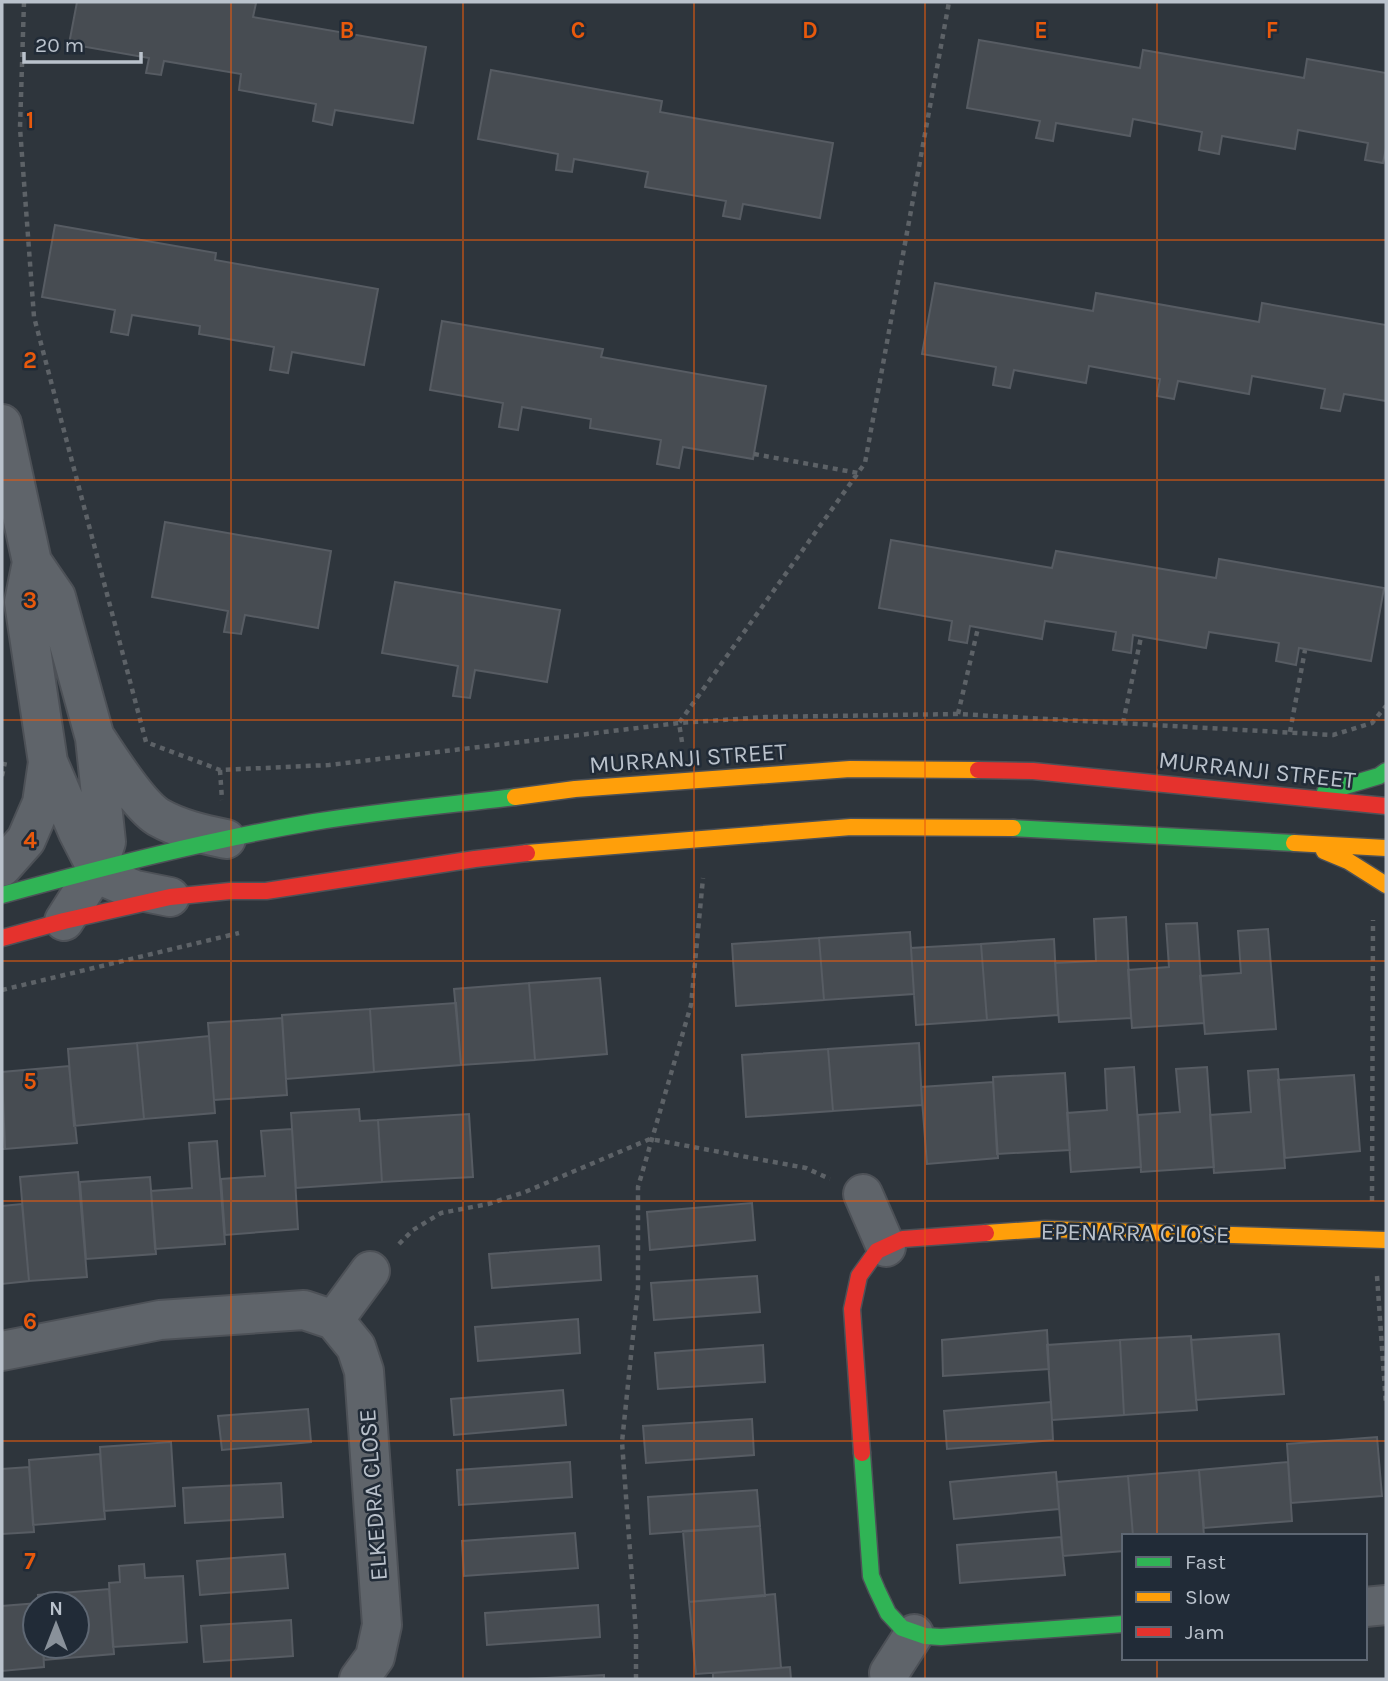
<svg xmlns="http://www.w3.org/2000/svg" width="1388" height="1681" font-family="Karla,sans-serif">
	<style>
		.building { fill: #474c52; stroke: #575c63; stroke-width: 2 }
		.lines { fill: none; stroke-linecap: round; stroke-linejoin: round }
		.street-casing { stroke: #4d5157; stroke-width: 42 }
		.fast-casing { stroke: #4d5157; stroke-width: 19 }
		.slow-casing { stroke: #4d5157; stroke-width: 19 }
		.jam-casing { stroke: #4d5157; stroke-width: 19 }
		.path { stroke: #5d6267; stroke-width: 4.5; stroke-dasharray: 5 5; stroke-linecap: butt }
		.street { stroke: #5f646a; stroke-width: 38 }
		.fast { stroke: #30b455; stroke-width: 16 }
		.slow { stroke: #ff9f0a; stroke-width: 16 }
		.jam { stroke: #e5322d; stroke-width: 16 }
		.grid { fill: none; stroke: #e8590c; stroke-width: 2; stroke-opacity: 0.55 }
		.labels { text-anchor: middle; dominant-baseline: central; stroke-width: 5; stroke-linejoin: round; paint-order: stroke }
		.street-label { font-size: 24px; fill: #bac2cc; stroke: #212b37 }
		.grid-label { font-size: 23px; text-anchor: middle; font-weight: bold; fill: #e8590c; stroke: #212b37; stroke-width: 5; stroke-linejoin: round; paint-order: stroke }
	</style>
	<rect width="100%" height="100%" fill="#2e353c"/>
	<path class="building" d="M 77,2 L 248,2 L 256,3 L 253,17 L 426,47 L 413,123 L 335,110 L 332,125 L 313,121 L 316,104 L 239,90 L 241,74 L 164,61 L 161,75 L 146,73 L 149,58 L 69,44 Z
		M 979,40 L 1140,68 L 1143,50 L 1304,78 L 1307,59 L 1386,73 L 1386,148 L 1383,163 L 1365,160 L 1368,143 L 1298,130 L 1295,149 L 1222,136 L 1219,154 L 1199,150 L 1202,132 L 1133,119 L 1130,136 L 1056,123 L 1053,141 L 1036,138 L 1040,121 L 967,108 Z
		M 491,70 L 662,101 L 660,112 L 833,143 L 820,218 L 743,204 L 740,219 L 723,216 L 726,201 L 645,187 L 648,172 L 574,159 L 572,172 L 556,170 L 558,154 L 478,139 Z
		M 55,225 L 216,253 L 215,260 L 378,289 L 364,365 L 292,352 L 288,373 L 270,370 L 274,347 L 199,334 L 200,326 L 132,315 L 128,335 L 111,332 L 115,310 L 42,297 Z
		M 935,283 L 1093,311 L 1096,293 L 1259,322 L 1262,303 L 1386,325 L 1386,401 L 1344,394 L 1340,411 L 1321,408 L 1325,389 L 1252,376 L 1249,394 L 1178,381 L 1174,399 L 1157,396 L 1160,379 L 1089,366 L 1086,383 L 1014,370 L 1010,388 L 993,385 L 996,367 L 922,354 Z
		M 442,321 L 603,349 L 601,357 L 766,386 L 753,459 L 683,447 L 679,468 L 657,464 L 661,440 L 590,428 L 591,419 L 522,407 L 518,430 L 499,427 L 503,403 L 430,390 Z
		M 165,522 L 331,551 L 318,628 L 245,615 L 241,634 L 224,632 L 228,611 L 152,597 Z
		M 891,540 L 1052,568 L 1056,551 L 1216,578 L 1219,559 L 1384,588 L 1371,661 L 1299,648 L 1296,665 L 1276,661 L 1279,643 L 1209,632 L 1206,648 L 1133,635 L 1131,653 L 1113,650 L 1116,632 L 1045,621 L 1042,639 L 970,626 L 967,643 L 949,640 L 952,621 L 879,608 Z
		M 395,582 L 560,610 L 547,682 L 475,670 L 470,698 L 453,696 L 458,666 L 382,653 Z
		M 1126,917 L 1131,1018 L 1059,1022 L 1055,963 L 1096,961 L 1094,919 Z
		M 1197,923 L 1204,1023 L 1132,1028 L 1128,970 L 1169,967 L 1166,924 Z
		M 1268,929 L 1276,1029 L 1205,1034 L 1200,976 L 1241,973 L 1238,931 Z
		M 910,932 L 914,994 L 824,1000 L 819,938 Z
		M 819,938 L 824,1000 L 736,1006 L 732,944 Z
		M 1054,939 L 1058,1015 L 987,1020 L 981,944 Z
		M 981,944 L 987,1020 L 916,1025 L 911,948 Z
		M 600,978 L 607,1054 L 535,1060 L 529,983 Z
		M 529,983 L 535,1060 L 461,1065 L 454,989 Z
		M 456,1003 L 461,1065 L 374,1072 L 370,1009 Z
		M 370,1009 L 374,1072 L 286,1079 L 282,1015 Z
		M 282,1018 L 287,1095 L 214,1100 L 208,1023 Z
		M 209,1036 L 215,1113 L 144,1119 L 137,1043 Z
		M 137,1043 L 144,1119 L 74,1126 L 68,1049 Z
		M 919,1043 L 922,1105 L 833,1111 L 828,1049 Z
		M 828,1049 L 833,1111 L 746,1117 L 742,1055 Z
		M 69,1066 L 77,1143 L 5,1149 L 2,1072 Z
		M 1134,1067 L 1141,1167 L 1071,1172 L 1067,1113 L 1107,1110 L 1105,1069 Z
		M 1207,1067 L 1214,1167 L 1141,1172 L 1138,1115 L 1180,1112 L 1176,1069 Z
		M 1278,1069 L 1285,1168 L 1214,1173 L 1210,1115 L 1251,1112 L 1248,1071 Z
		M 1065,1073 L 1070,1150 L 997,1154 L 993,1077 Z
		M 1354,1075 L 1360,1151 L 1285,1158 L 1278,1080 Z
		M 993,1082 L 998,1158 L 927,1164 L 921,1087 Z
		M 359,1109 L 360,1121 L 378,1120 L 382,1182 L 296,1188 L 291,1113 Z
		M 2,1110 L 5,1149 L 2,1149 Z
		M 469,1114 L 473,1177 L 382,1182 L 378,1120 Z
		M 292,1129 L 298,1229 L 225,1235 L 221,1179 L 265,1176 L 261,1131 Z
		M 217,1141 L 225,1244 L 155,1249 L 151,1191 L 192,1188 L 189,1143 Z
		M 78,1172 L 87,1277 L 29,1281 L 20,1177 Z
		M 150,1177 L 156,1254 L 86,1259 L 80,1182 Z
		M 752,1203 L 755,1240 L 650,1250 L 647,1212 Z
		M 22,1204 L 29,1281 L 2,1284 L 2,1206 Z
		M 599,1246 L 601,1280 L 492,1288 L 489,1254 Z
		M 757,1276 L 760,1312 L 654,1320 L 651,1283 Z
		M 578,1319 L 580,1353 L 478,1361 L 475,1327 Z
		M 1047,1330 L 1049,1369 L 943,1376 L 942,1340 Z
		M 1279,1334 L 1284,1394 L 1196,1400 L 1191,1340 Z
		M 1191,1336 L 1197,1410 L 1124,1415 L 1120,1340 Z
		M 1120,1340 L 1124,1415 L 1052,1420 L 1047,1345 Z
		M 763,1345 L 765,1382 L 658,1389 L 655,1353 Z
		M 563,1390 L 566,1425 L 454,1435 L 451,1399 Z
		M 1051,1402 L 1053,1440 L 947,1449 L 944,1411 Z
		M 308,1409 L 311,1442 L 222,1450 L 218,1416 Z
		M 752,1419 L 754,1455 L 646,1463 L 643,1426 Z
		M 1377,1437 L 1382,1496 L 1291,1503 L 1287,1444 Z
		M 171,1442 L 175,1506 L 104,1511 L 100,1447 Z
		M 100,1454 L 105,1519 L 33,1525 L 29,1460 Z
		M 570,1462 L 572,1497 L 459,1505 L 457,1470 Z
		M 1288,1462 L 1292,1521 L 1204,1528 L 1199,1470 Z
		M 29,1467 L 34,1532 L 2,1534 L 2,1469 Z
		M 1199,1470 L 1204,1536 L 1133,1536 L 1128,1476 Z
		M 1056,1472 L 1059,1509 L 954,1519 L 950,1482 Z
		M 1128,1476 L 1133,1536 L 1124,1536 L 1124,1551 L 1063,1556 L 1057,1482 Z
		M 281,1483 L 283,1517 L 185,1523 L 183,1488 Z
		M 757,1490 L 760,1526 L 650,1534 L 648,1497 Z
		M 760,1526 L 765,1596 L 689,1602 L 683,1531 Z
		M 575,1533 L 578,1568 L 464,1576 L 462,1541 Z
		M 1061,1537 L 1065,1575 L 960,1583 L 957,1545 Z
		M 285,1554 L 288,1588 L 200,1595 L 197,1561 Z
		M 144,1564 L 145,1578 L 183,1576 L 187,1642 L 113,1647 L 109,1583 L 120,1582 L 119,1566 Z
		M 109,1589 L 114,1654 L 44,1660 L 43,1646 L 77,1646 L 77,1604 L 39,1604 L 38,1595 Z
		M 775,1594 L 781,1668 L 696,1674 L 689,1602 Z
		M 39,1603 L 35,1604 L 35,1646 L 43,1646 L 44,1667 L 2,1671 L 2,1606 Z
		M 598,1605 L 600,1637 L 487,1645 L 485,1613 Z
		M 291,1620 L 293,1656 L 204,1662 L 201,1626 Z
		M 790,1667 L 791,1679 L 713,1679 L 713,1673 Z
		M 604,1675 L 604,1679 L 527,1679 Z"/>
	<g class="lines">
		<g class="street-casing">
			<path id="street" d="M 2,424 L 32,562 L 56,597 L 95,738 L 106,842 L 97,869 L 64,921
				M 32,562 L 24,602 L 48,762 L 78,832 L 97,869 L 109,879 L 135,890 L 170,897
				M 97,740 C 110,760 139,805 158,817 C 179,829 202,834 226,839
				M 2,867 L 26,840 L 42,803 L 48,762
				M 863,1194 L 886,1247
				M 334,1320 L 370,1271
				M 2,1351 L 160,1320 L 304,1310 L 334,1320 L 356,1347 L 364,1371 L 382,1625 L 375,1657 L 359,1679
				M 1365,1607 L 1386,1605
				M 889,1673 L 914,1634"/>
		</g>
		<g class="fast-casing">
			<path id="fast" d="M 1325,792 L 1379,776 L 1386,771
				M 1013,828 L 1294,843
				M 2,895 C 105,867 208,840 314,822 C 380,811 448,805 515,797
				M 862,1453 L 871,1576 L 877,1590 L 888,1613 L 902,1628 L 925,1636 L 941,1637 L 1124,1624"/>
		</g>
		<g class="slow-casing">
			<path id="slow" d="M 515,797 L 575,789 L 850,769 L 978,770
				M 1294,843 L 1386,848
				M 1324,851 L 1348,861 L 1386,885
				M 527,853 L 851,827 L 1013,828
				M 986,1233 L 1045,1229 L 1386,1240"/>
		</g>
		<g class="jam-casing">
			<path id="jam" d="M 978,770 L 1033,771 L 1386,806
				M 2,938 L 64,921 L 170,897 L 230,891 L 266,891 L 475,859 L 527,853
				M 862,1453 L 852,1309 L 859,1276 L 877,1251 L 903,1239 L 986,1233"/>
		</g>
		<path class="path" d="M 24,2 L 20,128 L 34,317 L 146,742 L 220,770 L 329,765 L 679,723 L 765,717 L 958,714 L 1333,735 L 1372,723 L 1386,706
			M 754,454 L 858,473
			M 958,714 L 978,628
			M 1123,723 L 1141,637
			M 1290,732 L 1305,650
			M 682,742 L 679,723 L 865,463 L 949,2
			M 220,770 L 222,800
			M 2,776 L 5,762
			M 2,990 L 239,933
			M 1372,1201 L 1373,920
			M 399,1244 L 413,1230 L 441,1213 L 488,1204 L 525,1192 L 650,1139 L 806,1168 L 830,1179
			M 1377,1276 L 1386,1405
			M 636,1679 L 636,1633 L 622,1442 L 638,1288 L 638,1187 L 691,1005 L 703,878"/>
		<use href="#street" class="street"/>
		<use href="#fast" class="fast"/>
		<use href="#slow" class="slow"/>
		<use href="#jam" class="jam"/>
	</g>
	<path class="grid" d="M 231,2 L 231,1679M 463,2 L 463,1679M 694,2 L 694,1679M 925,2 L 925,1679M 1157,2 L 1157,1536M 2,240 L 1386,240M 2,480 L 1386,480M 2,720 L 1386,720M 2,961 L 1386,961M 2,1201 L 1386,1201M 2,1441 L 1386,1441M 1157,1658 L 1157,1679"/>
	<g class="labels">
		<g class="street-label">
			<text transform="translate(688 758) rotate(-4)">MURRANJI STREET</text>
			<text transform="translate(1257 770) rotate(6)">MURRANJI STREET</text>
			<text transform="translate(1135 1233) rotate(1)">EPENARRA CLOSE</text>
			<text transform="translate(373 1495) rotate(-94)">ELKEDRA CLOSE</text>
		</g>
	</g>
	<g class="grid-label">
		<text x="347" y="38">B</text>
		<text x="578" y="38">C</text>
		<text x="810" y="38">D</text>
		<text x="1041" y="38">E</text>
		<text x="1272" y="38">F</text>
		<text x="30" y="128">1</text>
		<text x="30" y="368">2</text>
		<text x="30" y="608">3</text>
		<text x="30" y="848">4</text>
		<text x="30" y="1089">5</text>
		<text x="30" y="1329">6</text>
		<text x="30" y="1569">7</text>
	</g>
	<rect width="1388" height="1681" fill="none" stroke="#bac2cc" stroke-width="7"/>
	<rect x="1122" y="1534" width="245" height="126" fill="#212b37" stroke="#5e6773" stroke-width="2"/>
	<rect x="1136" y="1557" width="35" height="10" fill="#30b455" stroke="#5e6773" stroke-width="2"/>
	<text x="1185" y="1569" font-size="21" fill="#bac2cc">Fast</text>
	<rect x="1136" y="1592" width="35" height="10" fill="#ff9f0a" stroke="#5e6773" stroke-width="2"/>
	<text x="1185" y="1604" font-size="21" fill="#bac2cc">Slow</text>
	<rect x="1136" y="1627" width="35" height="10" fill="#e5322d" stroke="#5e6773" stroke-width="2"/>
	<text x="1185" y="1639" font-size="21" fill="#bac2cc">Jam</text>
	<g transform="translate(56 1625)"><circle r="33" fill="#212b37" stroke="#5e6773" stroke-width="2"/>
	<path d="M0-5L12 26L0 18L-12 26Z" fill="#89919a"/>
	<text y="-10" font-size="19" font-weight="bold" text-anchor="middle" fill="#bac2cc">N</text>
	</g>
	<path d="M24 52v10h117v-10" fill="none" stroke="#bac2cc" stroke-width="3.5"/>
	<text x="35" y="52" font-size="21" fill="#bac2cc" stroke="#212b37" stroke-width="5" paint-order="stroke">20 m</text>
</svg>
